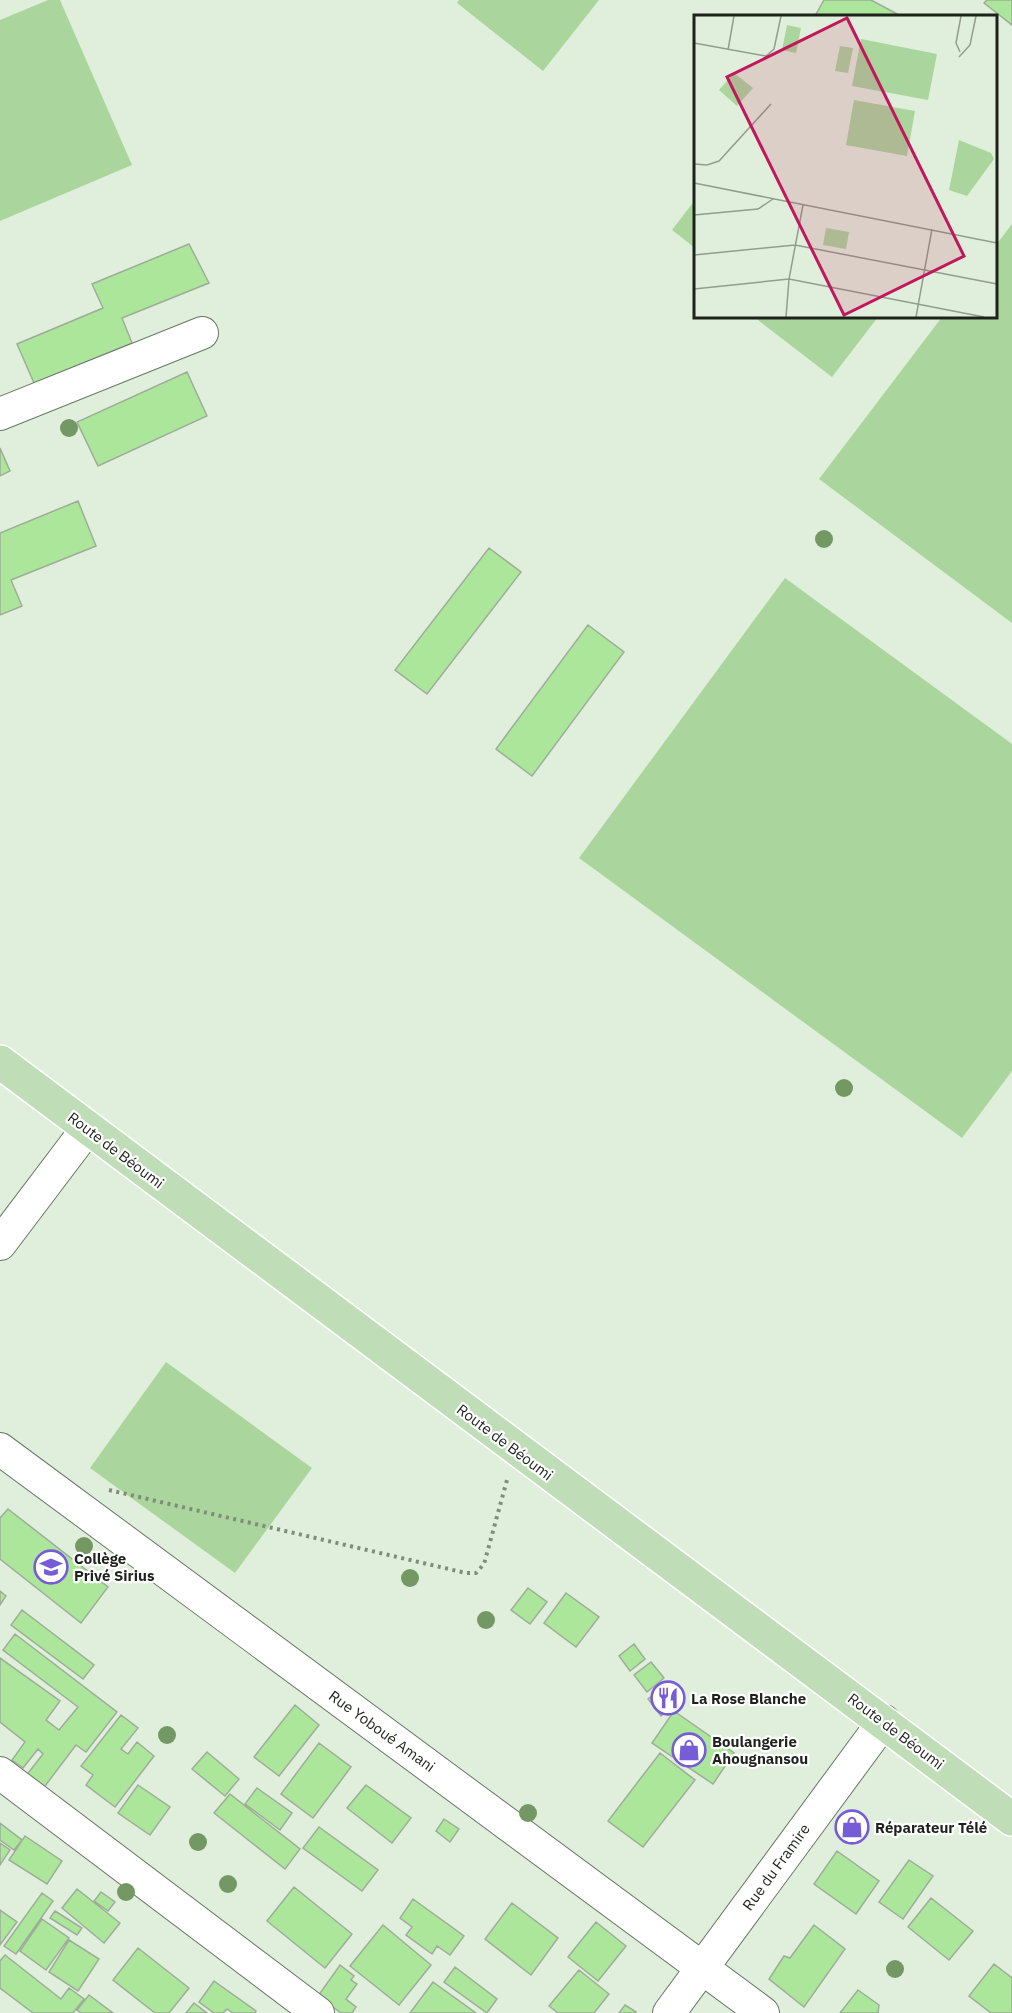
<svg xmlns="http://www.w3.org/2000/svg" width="1012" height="2013" font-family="'IBM Plex Sans',sans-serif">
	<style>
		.green { fill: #aad69d }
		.building { fill: #ace69b; stroke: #9ead9a; stroke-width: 1.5 }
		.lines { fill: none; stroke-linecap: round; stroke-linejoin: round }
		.minor-casing { stroke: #6a7766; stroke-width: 34 }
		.major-casing { stroke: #fff; stroke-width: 36 }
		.path { stroke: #818b7d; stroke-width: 4; stroke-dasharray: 3 4.5; stroke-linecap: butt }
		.minor { stroke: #fff; stroke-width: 32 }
		.major { stroke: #bfddb6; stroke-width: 33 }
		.tree { fill: #749864 }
		.labels { text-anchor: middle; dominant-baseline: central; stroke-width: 4.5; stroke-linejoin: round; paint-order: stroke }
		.street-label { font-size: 15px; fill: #1d221b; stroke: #fff }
		.poi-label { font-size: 15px; font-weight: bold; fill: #1d221b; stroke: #fff; text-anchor: start }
		.inset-road { fill: none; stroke: #929d8e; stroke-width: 1.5 }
		.view { fill: #c2185b; fill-opacity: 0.15; stroke: #c2185b; stroke-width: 3 }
		.inset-edge { fill: none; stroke: #1d221b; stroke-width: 3 }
	</style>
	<rect width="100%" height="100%" fill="#e0efdb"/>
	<path class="green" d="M 48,0 L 60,0 L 132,165 L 0,221 L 0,20 Z
		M 459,0 L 599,0 L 543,71 L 457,3 Z
		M 695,200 L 695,248 L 672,230 Z
		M 1012,224 L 1012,623 L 819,479 L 942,317 L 996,316 L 996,245 Z
		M 754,317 L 754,316 L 878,317 L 832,377 Z
		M 785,578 L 1012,744 L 1012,1071 L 962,1138 L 579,858 Z
		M 166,1362 L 312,1468 L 235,1573 L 90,1468 Z"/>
	<path class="building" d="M 824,0 L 871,0 L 901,16 L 815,16 Z
		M 987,0 L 1012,0 L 1012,25 L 984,3 Z
		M 189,244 L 209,283 L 122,318 L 132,343 L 34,383 L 17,344 L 103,308 L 92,284 Z
		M 187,372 L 207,416 L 98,466 L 77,422 Z
		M 0,448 L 10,471 L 0,476 Z
		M 78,501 L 96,546 L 11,580 L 22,606 L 0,615 L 0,533 Z
		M 489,548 L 521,572 L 427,694 L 395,670 Z
		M 588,625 L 624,652 L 532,776 L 496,749 Z
		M 8,1509 L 108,1587 L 81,1623 L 0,1559 L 0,1518 Z
		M 528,1588 L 547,1602 L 530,1624 L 511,1610 Z
		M 0,1591 L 6,1596 L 0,1605 Z
		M 566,1593 L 599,1617 L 576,1647 L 544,1623 Z
		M 22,1610 L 94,1665 L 83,1679 L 11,1625 Z
		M 15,1634 L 117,1712 L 86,1752 L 76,1745 L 42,1790 L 25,1777 L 43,1754 L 38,1749 L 23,1768 L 12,1760 L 25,1742 L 0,1722 L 0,1658 L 60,1701 L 46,1720 L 59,1730 L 78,1707 L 3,1650 Z
		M 634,1644 L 645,1659 L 630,1671 L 619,1656 Z
		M 651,1662 L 664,1678 L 647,1692 L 634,1675 Z
		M 665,1686 L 678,1702 L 661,1716 L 648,1699 Z
		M 295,1705 L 319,1725 L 279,1776 L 254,1757 Z
		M 674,1711 L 734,1753 L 713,1784 L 652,1743 Z
		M 121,1715 L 138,1728 L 121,1749 L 128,1754 L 137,1742 L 154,1756 L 115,1807 L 86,1785 L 93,1775 L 81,1766 Z
		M 319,1743 L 351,1767 L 313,1818 L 281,1794 Z
		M 207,1752 L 239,1779 L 225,1796 L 192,1769 Z
		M 660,1753 L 695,1780 L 643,1847 L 608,1821 Z
		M 138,1785 L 170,1807 L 150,1835 L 118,1813 Z
		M 366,1785 L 411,1818 L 392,1843 L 347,1808 Z
		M 257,1788 L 292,1813 L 280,1830 L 245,1804 Z
		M 230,1794 L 300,1849 L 285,1869 L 214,1813 Z
		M 444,1819 L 459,1829 L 450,1842 L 436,1831 Z
		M 0,1823 L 22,1840 L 14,1850 L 0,1840 Z
		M 319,1827 L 378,1870 L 362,1891 L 303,1848 Z
		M 25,1836 L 62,1861 L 47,1884 L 9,1860 Z
		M 0,1843 L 10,1850 L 0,1865 Z
		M 837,1851 L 879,1881 L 856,1914 L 814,1884 Z
		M 909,1860 L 933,1876 L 903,1919 L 879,1902 Z
		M 294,1887 L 352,1934 L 325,1968 L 267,1921 Z
		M 77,1889 L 120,1923 L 104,1943 L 62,1908 Z
		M 101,1892 L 115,1902 L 108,1911 L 94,1901 Z
		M 42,1893 L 53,1901 L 16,1954 L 4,1946 Z
		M 931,1898 L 973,1931 L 949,1960 L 908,1927 Z
		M 413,1899 L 464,1936 L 450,1955 L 437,1946 L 432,1954 L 406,1935 L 412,1927 L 400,1918 Z
		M 512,1903 L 558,1938 L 531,1975 L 485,1939 Z
		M 0,1910 L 17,1922 L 0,1945 Z
		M 55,1911 L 82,1928 L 77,1935 L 50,1918 Z
		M 42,1919 L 69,1938 L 46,1970 L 20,1951 Z
		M 596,1922 L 626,1946 L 598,1981 L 568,1957 Z
		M 383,1925 L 431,1965 L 399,2005 L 350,1966 Z
		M 814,1925 L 845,1949 L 804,2007 L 769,1979 L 784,1956 L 790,1958 Z
		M 69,1940 L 99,1959 L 78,1991 L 49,1972 Z
		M 138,1948 L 189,1988 L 169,2013 L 155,2013 L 113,1980 Z
		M 5,1955 L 61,1999 L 69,1988 L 84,1999 L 73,2013 L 33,2013 L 0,1988 L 0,1961 Z
		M 994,1964 L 1012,1978 L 1012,2013 L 991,2013 L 969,1996 Z
		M 340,1965 L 354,1976 L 351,1980 L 357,1984 L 346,1999 L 356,2007 L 352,2013 L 341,2013 L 318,1996 Z
		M 455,1967 L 497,1999 L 487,2013 L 444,1982 Z
		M 579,1970 L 609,1994 L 594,2013 L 558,2013 L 549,2006 Z
		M 214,1981 L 256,2011 L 255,2013 L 233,2013 L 227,2009 L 223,2013 L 214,2013 L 199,2002 Z
		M 433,1982 L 476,2013 L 410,2013 Z
		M 858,1990 L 879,2005 L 878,2013 L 840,2013 Z
		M 89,1995 L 113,2013 L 81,2013 L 77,2010 Z
		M 194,2003 L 207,2013 L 186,2013 Z
		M 625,2005 L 636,2012 L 635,2013 L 619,2013 Z"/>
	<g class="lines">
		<g class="minor-casing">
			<path id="minor" d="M 0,414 L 202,333
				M 0,1244 L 87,1129
				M 0,1449 L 763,2013
				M 0,1773 L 318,2013
				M 669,2013 L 884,1721"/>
		</g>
		<g class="major-casing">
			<path id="major" d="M 0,1062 L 1012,1819"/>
		</g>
		<path class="path" d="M 109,1490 L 466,1573 L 476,1573 L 484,1564 L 507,1480"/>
		<use href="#minor" class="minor"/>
		<use href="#major" class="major"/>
	</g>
	<g class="tree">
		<circle cx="69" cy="428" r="9"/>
		<circle cx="824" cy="539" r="9"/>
		<circle cx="844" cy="1088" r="9"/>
		<circle cx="84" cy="1546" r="9"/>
		<circle cx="410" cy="1578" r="9"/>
		<circle cx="486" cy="1620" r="9"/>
		<circle cx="167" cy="1735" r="9"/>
		<circle cx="528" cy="1813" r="9"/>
		<circle cx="198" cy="1842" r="9"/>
		<circle cx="228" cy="1884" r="9"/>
		<circle cx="126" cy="1892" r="9"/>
		<circle cx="895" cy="1969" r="9"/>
	</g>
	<defs>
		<g id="school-ring" transform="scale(1.725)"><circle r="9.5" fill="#fff" stroke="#765cd7" stroke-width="1.5"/><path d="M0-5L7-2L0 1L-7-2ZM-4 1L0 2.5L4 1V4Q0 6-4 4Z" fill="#765cd7"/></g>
		<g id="restaurant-ring" transform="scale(1.725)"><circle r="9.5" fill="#fff" stroke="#765cd7" stroke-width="1.5"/><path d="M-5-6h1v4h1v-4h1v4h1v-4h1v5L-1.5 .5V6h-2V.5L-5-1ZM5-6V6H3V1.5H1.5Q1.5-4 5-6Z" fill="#765cd7"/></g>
		<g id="shop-ring" transform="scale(1.725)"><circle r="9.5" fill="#fff" stroke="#765cd7" stroke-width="1.5"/><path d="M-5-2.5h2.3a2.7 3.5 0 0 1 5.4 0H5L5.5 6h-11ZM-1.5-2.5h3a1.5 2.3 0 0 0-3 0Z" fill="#765cd7"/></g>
	</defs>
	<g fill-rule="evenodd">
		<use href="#school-ring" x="51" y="1567"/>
		<use href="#restaurant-ring" x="668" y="1698"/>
		<use href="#shop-ring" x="689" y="1750"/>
		<use href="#shop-ring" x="852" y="1827"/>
	</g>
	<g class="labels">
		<g class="street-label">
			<text transform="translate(116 1150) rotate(37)">Route de Béoumi</text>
			<text transform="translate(505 1442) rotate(37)">Route de Béoumi</text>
			<text transform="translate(382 1731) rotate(36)">Rue Yoboué Amani</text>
			<text transform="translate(896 1731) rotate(37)">Route de Béoumi</text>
			<text transform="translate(776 1867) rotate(-54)">Rue du Framire</text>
		</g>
		<g class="poi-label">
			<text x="74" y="1558">Collège<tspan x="74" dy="17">Privé Sirius</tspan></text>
			<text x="691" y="1698">La Rose Blanche</text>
			<text x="712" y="1741">Boulangerie<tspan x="712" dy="17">Ahougnansou</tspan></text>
			<text x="875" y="1827">Réparateur Télé</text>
		</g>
	</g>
	<g transform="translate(694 15)">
		<rect width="303" height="303" fill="#e0efdb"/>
		<path d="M 93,10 L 107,13 L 102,38 L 88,35 ZM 167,24 L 243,39 L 234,85 L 158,71 ZM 146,31 L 159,33 L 154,58 L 141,56 ZM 40,58 L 59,73 L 43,91 L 25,75 ZM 160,85 L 221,96 L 213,141 L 152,130 ZM 265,125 L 297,138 L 300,144 L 273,181 L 255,175 ZM 132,213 L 155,217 L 152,234 L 129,230 Z" fill="#aad69d"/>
		<path class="inset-road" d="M 0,28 L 72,41 L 80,34 L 87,1M 34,35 L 40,1M 266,37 L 262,28 L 267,1M 265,42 L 276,30 L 282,1M 0,149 L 13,150 L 25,146 L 77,89M 0,168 L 303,228M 0,200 L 64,194 L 79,184M 0,240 L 101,230 L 303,269M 0,274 L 95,264 L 290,302M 92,302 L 95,264 L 109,190M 222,302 L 238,214"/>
		<path class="view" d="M 153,3 L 270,241 L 150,300 L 33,62 Z"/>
		<rect width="303" height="303" class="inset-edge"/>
	</g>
</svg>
